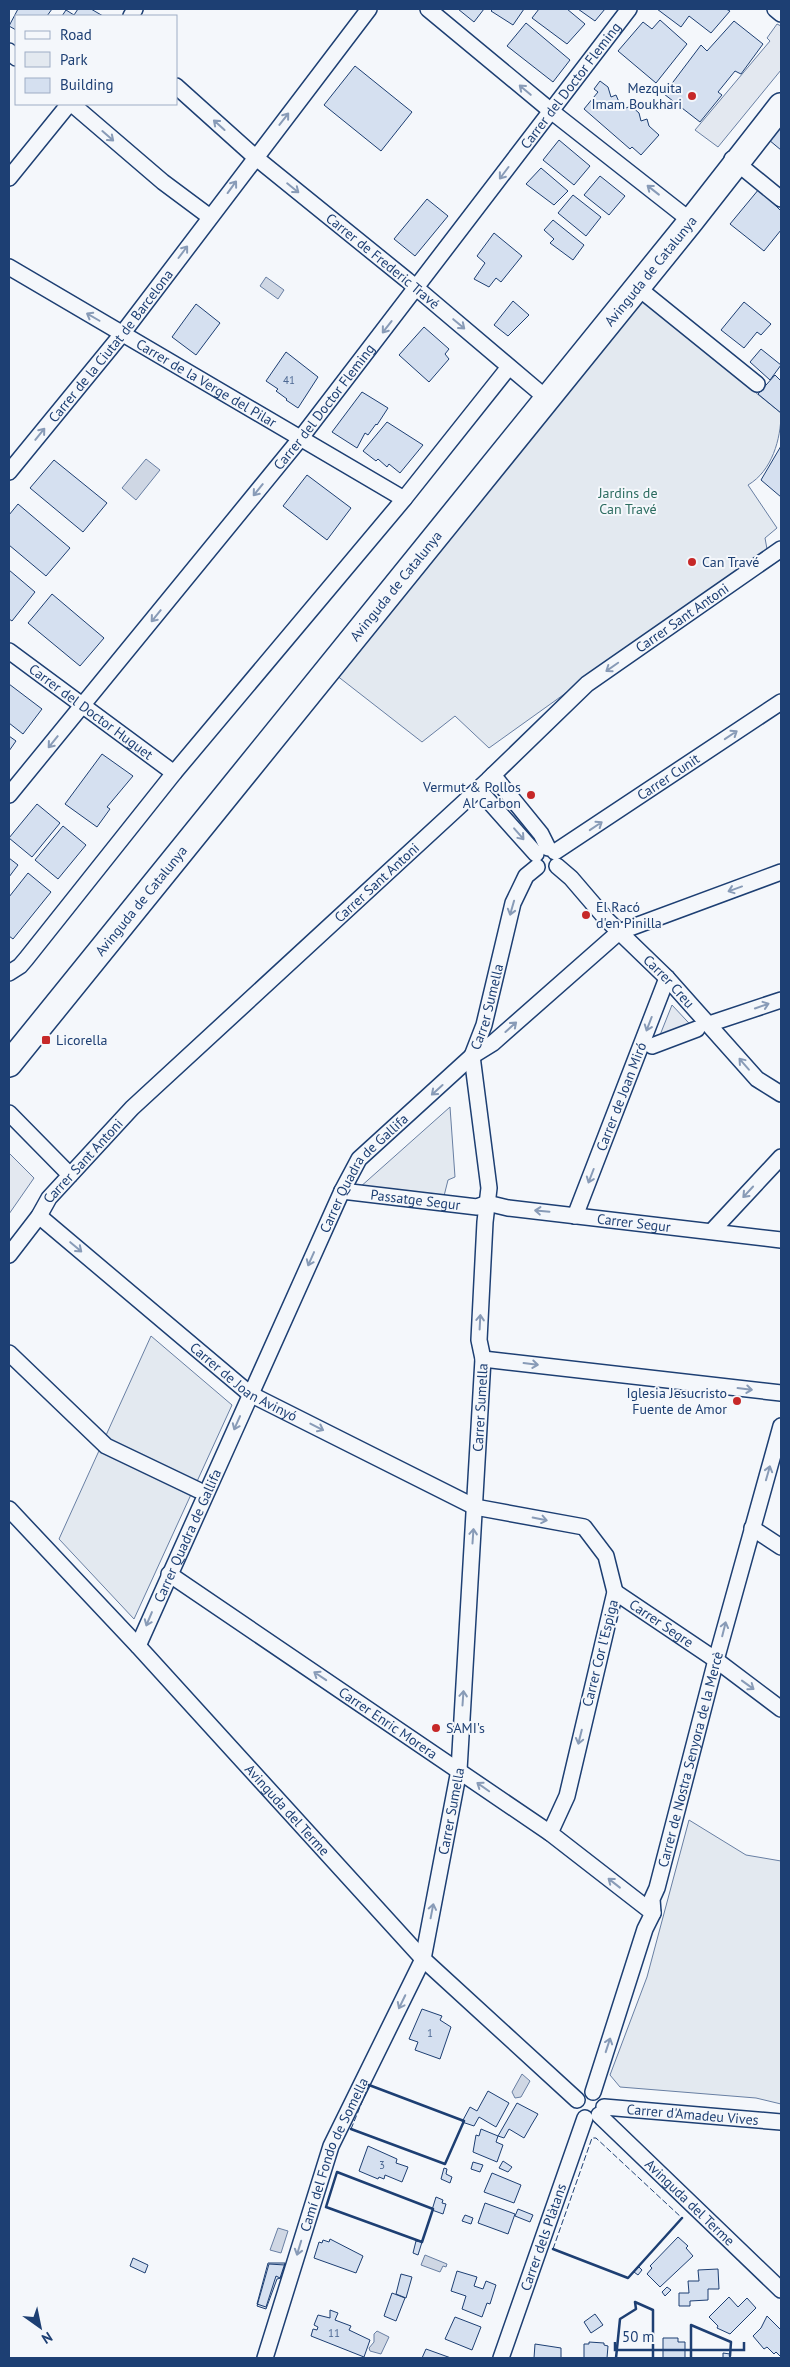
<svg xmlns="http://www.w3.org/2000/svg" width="790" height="2367" font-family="'PT Sans',sans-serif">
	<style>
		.green { fill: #e3e9f0; stroke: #687fa3 }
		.parking { fill: #e3e8f0; stroke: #687fa3 }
		.water { fill: #cfd7e4; stroke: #687fa3 }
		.building { fill: #d5e0f0; stroke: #1d3f73 }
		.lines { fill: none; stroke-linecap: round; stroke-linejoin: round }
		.street-casing { stroke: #1d3f73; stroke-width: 18 }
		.primary-casing { stroke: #1d3f73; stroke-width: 28 }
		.street { stroke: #f4f7fb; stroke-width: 15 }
		.primary { stroke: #f4f7fb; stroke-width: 25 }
		.fence { stroke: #1d3f73; stroke-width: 1; stroke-dasharray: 6 2.5; stroke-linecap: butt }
		.wall { stroke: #1d3f73; stroke-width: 2.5 }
		.oneway { stroke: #889bb7 }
		.poi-dot { fill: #c62828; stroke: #f4f7fb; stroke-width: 2 }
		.labels { text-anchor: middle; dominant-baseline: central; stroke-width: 4; stroke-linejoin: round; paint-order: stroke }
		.number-label { font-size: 11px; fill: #4b6792 }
		.street-label { font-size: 14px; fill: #1d3f73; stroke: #f4f7fb }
		.poi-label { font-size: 14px; fill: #1d3f73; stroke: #f4f7fb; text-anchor: start }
		.park-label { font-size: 14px; fill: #2c6c60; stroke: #f4f7fb }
	</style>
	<rect width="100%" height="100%" fill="#f4f7fb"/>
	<path class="green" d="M 638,298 L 781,413 C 781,439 772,471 748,485 L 777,528 L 765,538 L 767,549 L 489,748 L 455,716 L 422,742 L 336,675 Z
		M 450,1107 L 455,1177 L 448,1180 L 444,1196 L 359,1188 Z
		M 151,1336 L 232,1405 L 134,1619 L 59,1539 Z
		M 689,1820 L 746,1855 L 781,1861 L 781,2104 L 756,2098 L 620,2087 L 610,2075 L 647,1977 Z"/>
	<path class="parking" d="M 777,24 L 781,26 L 781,70 L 718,147 L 695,130 L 770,41 L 767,38 Z
		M 672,1005 L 701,1036 L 653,1053 L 656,1045 Z
		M 9,1153 L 34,1178 L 9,1214 Z"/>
	<path class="water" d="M 266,277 L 284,290 L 278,299 L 260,286 Z
		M 146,459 L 160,470 L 136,500 L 122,488 Z
		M 522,2074 L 530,2081 L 521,2097 L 515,2098 L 512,2092 Z
		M 278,2228 L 288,2231 L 281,2253 L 270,2250 Z
		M 425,2255 L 447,2264 L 446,2267 L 443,2266 L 440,2272 L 421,2265 Z
		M 377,2331 L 389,2337 L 381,2354 L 370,2351 L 369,2348 L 374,2342 L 374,2334 Z"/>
	<path class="building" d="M 18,9 L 52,9 L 47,16 L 16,16 L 16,30 L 9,26 Z
		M 78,9 L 91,9 L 103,16 L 62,16 L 66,10 L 74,15 Z
		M 458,9 L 484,9 L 474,22 Z
		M 493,9 L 524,9 L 513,25 L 491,11 Z
		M 539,9 L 567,9 L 585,24 L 567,44 L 532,18 Z
		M 578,9 L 605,9 L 595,21 Z
		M 657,9 L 726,9 L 730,11 L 711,33 L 689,16 L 681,27 Z
		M 660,20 L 687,44 L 656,83 L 618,51 L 643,22 L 652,29 Z
		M 734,21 L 763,44 L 741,74 L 735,71 L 718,92 L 722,95 L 700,122 L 664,94 L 701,45 L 707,51 Z
		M 526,23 L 570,60 L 553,82 L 507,46 Z
		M 355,66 L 412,112 L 381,151 L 324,105 Z
		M 600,81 L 608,87 L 611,97 L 616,95 L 619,102 L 626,108 L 631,106 L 639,113 L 641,121 L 647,119 L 649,126 L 659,135 L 641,155 L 632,147 L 630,149 L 584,109 L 598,92 L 594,89 Z
		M 781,120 L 781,150 L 769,140 Z
		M 559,140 L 590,166 L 574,185 L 543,160 Z
		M 541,168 L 568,191 L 554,205 L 526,184 Z
		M 600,176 L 625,196 L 609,215 L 584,195 Z
		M 759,189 L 781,211 L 781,230 L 764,251 L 730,224 Z
		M 573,195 L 601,217 L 586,236 L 558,213 Z
		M 427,199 L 448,216 L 415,256 L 394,239 Z
		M 553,220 L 584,245 L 573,260 L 550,243 L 554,239 L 544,230 Z
		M 494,233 L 522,256 L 501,282 L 496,278 L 489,287 L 474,279 L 485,263 L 477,256 Z
		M 513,301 L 529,315 L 508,336 L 494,325 Z
		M 744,302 L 771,324 L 761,335 L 757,332 L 744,348 L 721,330 Z
		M 196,304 L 220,323 L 196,355 L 172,337 Z
		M 424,327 L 449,349 L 445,354 L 449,359 L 429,382 L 399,355 Z
		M 761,349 L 781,365 L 770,380 L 750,362 Z
		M 286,352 L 318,377 L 298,408 L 286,400 L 287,399 L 276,391 L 278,389 L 266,381 Z
		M 775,375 L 781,381 L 781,413 L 758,394 Z
		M 362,392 L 388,408 L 377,425 L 376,424 L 368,435 L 365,433 L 357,448 L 332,432 Z
		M 387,422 L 423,445 L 400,473 L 389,464 L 387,467 L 378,459 L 376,461 L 363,451 Z
		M 781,446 L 781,497 L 761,480 Z
		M 54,460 L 107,503 L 83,532 L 30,488 Z
		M 307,475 L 351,508 L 327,540 L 283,506 Z
		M 18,504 L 70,548 L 46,576 L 9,545 L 9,515 Z
		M 9,570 L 35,592 L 12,621 L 9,619 Z
		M 52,594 L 104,638 L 80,666 L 28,623 Z
		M 9,684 L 42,709 L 23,734 L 9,723 Z
		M 9,736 L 16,741 L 9,751 Z
		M 102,754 L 133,776 L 107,807 L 110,809 L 97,827 L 65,804 Z
		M 37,804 L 60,823 L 32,857 L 9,838 Z
		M 63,826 L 86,845 L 58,879 L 35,860 Z
		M 9,858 L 18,865 L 9,877 Z
		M 28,873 L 51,892 L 13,939 L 9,936 L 9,897 Z
		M 422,2009 L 442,2016 L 440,2020 L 451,2027 L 440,2059 L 415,2050 L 418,2042 L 409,2039 Z
		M 488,2091 L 509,2103 L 496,2127 L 479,2117 L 474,2126 L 462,2122 L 470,2107 L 477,2111 Z
		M 517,2103 L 538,2114 L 532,2124 L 524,2138 L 509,2129 L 504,2138 L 498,2136 Z
		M 481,2129 L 498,2136 L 496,2142 L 503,2145 L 497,2162 L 473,2152 L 476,2135 L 479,2136 Z
		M 368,2146 L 397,2159 L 396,2163 L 408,2167 L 402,2182 L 385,2175 L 384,2179 L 379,2177 L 378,2179 L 359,2171 Z
		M 503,2161 L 512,2167 L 508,2172 L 499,2168 Z
		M 473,2162 L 483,2165 L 480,2172 L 471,2169 Z
		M 444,2168 L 447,2169 L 446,2174 L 452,2177 L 450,2183 L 441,2179 Z
		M 492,2173 L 521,2185 L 514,2203 L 484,2192 Z
		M 436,2197 L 443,2200 L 442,2203 L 446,2204 L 443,2214 L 432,2210 Z
		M 485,2203 L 515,2214 L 508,2234 L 478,2223 Z
		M 518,2209 L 533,2215 L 530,2222 L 515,2216 Z
		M 465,2215 L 473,2218 L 471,2224 L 462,2221 Z
		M 678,2237 L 688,2246 L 686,2248 L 693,2256 L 660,2287 L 647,2274 L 652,2268 L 650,2266 Z
		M 330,2239 L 363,2256 L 356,2273 L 314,2258 L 319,2242 L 322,2243 L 323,2240 L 329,2242 Z
		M 416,2241 L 422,2242 L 418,2255 L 413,2253 Z
		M 133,2258 L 148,2265 L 145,2273 L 130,2266 Z
		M 268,2263 L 285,2263 L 280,2278 L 276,2276 L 266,2307 L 257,2304 Z
		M 269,2264 L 285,2265 L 281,2278 L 277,2279 L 266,2309 L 257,2306 Z
		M 639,2267 L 642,2270 L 638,2275 L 634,2272 Z
		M 718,2269 L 719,2289 L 708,2289 L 708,2300 L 690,2301 L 690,2306 L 679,2306 L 679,2293 L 689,2293 L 688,2281 L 699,2281 L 698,2270 Z
		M 457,2271 L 477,2277 L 474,2286 L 483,2289 L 486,2281 L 496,2285 L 490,2304 L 487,2303 L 482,2317 L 462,2309 L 466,2296 L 451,2291 Z
		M 401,2274 L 412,2277 L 406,2298 L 396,2294 Z
		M 667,2287 L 671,2290 L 665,2296 L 662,2292 Z
		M 392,2293 L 405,2298 L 396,2321 L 384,2316 Z
		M 729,2297 L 738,2307 L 747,2298 L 756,2308 L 730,2334 L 717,2328 L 718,2326 L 709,2317 Z
		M 330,2310 L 338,2313 L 335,2320 L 351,2326 L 349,2330 L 370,2340 L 364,2357 L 311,2336 L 313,2329 L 317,2330 L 318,2327 L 314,2325 L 318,2315 L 330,2318 Z
		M 595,2314 L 603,2325 L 591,2333 L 584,2322 Z
		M 767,2316 L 781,2330 L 781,2357 L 776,2352 L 774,2354 L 767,2347 L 764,2349 L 753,2336 L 761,2328 Z
		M 455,2317 L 481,2327 L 472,2350 L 445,2339 Z
		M 663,2338 L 678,2338 L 678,2342 L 685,2342 L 685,2358 L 663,2358 Z
		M 589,2342 L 604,2343 L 604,2345 L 608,2346 L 607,2358 L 584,2358 L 584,2344 L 589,2344 Z
		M 535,2344 L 561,2348 L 561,2358 L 534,2358 Z
		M 426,2349 L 451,2358 L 422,2358 Z
		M 723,2353 L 730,2354 L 730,2358 L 723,2358 Z"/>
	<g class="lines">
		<g class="street-casing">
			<g id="street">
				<path d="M 428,9 L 551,111 L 691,221"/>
				<path d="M 775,9 L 781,14"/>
				<path d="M 131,16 L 135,9"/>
				<path d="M 9,51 L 16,58"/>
				<path id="s1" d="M 176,86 L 255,157 L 407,280 L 538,391"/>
				<path d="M 72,104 L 163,182 L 210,217"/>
				<path d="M 732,159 L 781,199"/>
				<path d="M 9,178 L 69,104"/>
				<path id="s2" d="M 9,267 L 404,499"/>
				<path d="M 637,287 L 757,384"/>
				<path id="s3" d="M 9,472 L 122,334 L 369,9"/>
				<path id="s4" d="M 9,651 L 174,773"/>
				<path d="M 493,775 L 541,834 L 548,848"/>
				<path d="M 478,789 L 536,854"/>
				<path id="s5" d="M 9,795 L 300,439 L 629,9"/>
				<path id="s6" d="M 555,852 L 781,702"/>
				<path id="s7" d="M 557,866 L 571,878 L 607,920 L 667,978 L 757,1079 L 781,1094"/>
				<path d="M 9,973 L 20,966 L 26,959 L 174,773 L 404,499 L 509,367"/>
				<path d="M 709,1024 L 781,1000"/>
				<path d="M 652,1046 L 697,1029"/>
				<path d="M 9,1113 L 70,1175"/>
				<path id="s8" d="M 342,1191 L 477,1207 L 487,1203 L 508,1208 L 781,1240"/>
				<path id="s9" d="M 39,1216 L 250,1394 L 475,1507 L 584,1527 L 606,1556 L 615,1592 L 567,1796 L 550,1833"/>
				<path id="s10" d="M 575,1216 L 667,978"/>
				<path d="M 712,1231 L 781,1157"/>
				<path id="s11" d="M 9,1255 L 39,1216 L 49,1198 L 132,1108 L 488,780 L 587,684 L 781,549"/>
				<path d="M 9,1353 L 106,1446 L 198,1490"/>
				<path d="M 483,1359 L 781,1393"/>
				<path id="s12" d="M 9,1509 L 138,1646 L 423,1959 L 577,2100"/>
				<path d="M 752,1528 L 781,1547"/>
				<path id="s13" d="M 169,1574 L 550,1833 L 653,1913"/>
				<path id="s14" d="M 615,1592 L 716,1660 L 781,1709"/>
				<path id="s15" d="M 138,1646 L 342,1191 L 359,1159 L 472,1056 L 493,1043 L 619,932 L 781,872"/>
				<path id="s16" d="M 593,2092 L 645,1929 L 653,1913 L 652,1899 L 657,1888 L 716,1660 L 781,1426"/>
				<path id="s17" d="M 604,2107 L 781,2122"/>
				<path id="s18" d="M 599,2115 L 781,2290"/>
				<path id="s19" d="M 265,2358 L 331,2146 L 423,1959 L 459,1770 L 483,1359 L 479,1340 L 485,1222 L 489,1188 L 472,1056 L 484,1025 L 513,903 L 526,876 L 537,867"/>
				<path id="s20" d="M 501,2358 L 585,2118"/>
			</g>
		</g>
		<g class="primary-casing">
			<g id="primary">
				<path id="s21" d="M 9,1064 L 691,221 L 781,106"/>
			</g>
		</g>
		<use href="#street" class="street"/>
		<use href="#primary" class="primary"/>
		<path class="fence" d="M 351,2129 L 369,2085
			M 553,2249 L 592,2138 L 596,2138 L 682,2218"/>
		<path class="wall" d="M 351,2129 L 445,2164 L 464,2121 L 369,2085
			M 337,2172 L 433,2209 L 422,2242 L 326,2207 Z
			M 553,2249 L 628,2278 L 682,2218
			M 616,2358 L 620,2319 L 636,2309 L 635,2302 L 653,2310 L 653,2358
			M 691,2358 L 691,2325 L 731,2342 L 730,2356"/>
	</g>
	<defs><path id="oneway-shaft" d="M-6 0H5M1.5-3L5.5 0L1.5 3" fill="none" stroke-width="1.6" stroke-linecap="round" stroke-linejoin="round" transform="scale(1.25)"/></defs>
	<g class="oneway">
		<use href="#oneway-shaft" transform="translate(525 90) rotate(-140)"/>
		<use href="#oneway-shaft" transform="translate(284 119) rotate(-52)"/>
		<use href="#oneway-shaft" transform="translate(219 125) rotate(-138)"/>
		<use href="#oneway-shaft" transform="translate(108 136) rotate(41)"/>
		<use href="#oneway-shaft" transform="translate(504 173) rotate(127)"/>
		<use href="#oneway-shaft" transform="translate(232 187) rotate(-54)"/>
		<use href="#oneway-shaft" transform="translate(293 188) rotate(39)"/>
		<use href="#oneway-shaft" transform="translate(653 190) rotate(-142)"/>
		<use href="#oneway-shaft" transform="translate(183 252) rotate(-53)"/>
		<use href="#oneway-shaft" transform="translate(93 317) rotate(-150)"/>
		<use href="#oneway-shaft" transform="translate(459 324) rotate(40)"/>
		<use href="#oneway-shaft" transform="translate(387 327) rotate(128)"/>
		<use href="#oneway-shaft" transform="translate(40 434) rotate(-51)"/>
		<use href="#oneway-shaft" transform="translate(258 490) rotate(129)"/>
		<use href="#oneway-shaft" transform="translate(156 616) rotate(129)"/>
		<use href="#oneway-shaft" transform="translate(612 667) rotate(145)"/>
		<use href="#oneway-shaft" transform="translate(731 735) rotate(-34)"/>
		<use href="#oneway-shaft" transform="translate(53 742) rotate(129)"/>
		<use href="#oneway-shaft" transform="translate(596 826) rotate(-34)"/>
		<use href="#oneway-shaft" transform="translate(519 834) rotate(49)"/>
		<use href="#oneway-shaft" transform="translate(735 889) rotate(160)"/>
		<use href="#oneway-shaft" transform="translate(512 908) rotate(106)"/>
		<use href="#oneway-shaft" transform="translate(762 1006) rotate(-19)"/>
		<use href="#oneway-shaft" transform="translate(649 1024) rotate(111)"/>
		<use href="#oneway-shaft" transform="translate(511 1027) rotate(-42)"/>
		<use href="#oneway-shaft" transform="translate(744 1064) rotate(-131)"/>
		<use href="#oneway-shaft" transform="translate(437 1090) rotate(138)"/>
		<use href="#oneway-shaft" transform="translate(591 1176) rotate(111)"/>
		<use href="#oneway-shaft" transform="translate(748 1192) rotate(133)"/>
		<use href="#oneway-shaft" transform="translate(542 1211) rotate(-175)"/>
		<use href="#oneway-shaft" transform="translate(76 1247) rotate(40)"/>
		<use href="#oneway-shaft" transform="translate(311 1259) rotate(114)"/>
		<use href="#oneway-shaft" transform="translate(480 1322) rotate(-87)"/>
		<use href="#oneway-shaft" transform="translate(531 1364) rotate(7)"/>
		<use href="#oneway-shaft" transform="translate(745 1389) rotate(7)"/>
		<use href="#oneway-shaft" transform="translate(237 1423) rotate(114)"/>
		<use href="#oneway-shaft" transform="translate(317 1427) rotate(27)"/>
		<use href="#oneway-shaft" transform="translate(768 1473) rotate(-74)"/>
		<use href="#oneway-shaft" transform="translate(540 1519) rotate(11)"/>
		<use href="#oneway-shaft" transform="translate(473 1536) rotate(-86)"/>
		<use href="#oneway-shaft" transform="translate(149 1619) rotate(113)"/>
		<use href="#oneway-shaft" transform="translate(724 1629) rotate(-76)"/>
		<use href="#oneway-shaft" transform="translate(320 1676) rotate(-146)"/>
		<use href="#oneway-shaft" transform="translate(748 1685) rotate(36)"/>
		<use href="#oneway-shaft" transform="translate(463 1698) rotate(-86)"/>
		<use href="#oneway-shaft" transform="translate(580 1737) rotate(104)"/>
		<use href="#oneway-shaft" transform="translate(483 1787) rotate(-145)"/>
		<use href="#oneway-shaft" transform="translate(614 1883) rotate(-142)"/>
		<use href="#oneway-shaft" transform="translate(432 1911) rotate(-79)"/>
		<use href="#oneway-shaft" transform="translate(402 2002) rotate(116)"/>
		<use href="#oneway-shaft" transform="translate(608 2045) rotate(-72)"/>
		<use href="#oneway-shaft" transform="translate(299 2248) rotate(107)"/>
	</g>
	<g class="poi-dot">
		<circle cx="692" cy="96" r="5"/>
		<circle cx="692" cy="562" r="5"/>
		<circle cx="531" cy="795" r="5"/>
		<circle cx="586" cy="915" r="5"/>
		<rect x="41" y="1035" width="10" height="10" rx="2.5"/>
		<circle cx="737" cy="1401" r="5"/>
		<circle cx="436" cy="1728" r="5"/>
	</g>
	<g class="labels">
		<g class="number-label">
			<text x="289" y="380">41</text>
			<text x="430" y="2033">1</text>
			<text x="382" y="2165">3</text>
			<text x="334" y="2333">11</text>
		</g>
		<g class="street-label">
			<text stroke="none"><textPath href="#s5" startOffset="905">Carrer del Doctor Fleming</textPath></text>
			<text stroke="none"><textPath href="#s1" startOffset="271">Carrer de Frederic Travé</textPath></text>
			<text stroke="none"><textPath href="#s21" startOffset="1020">Avinguda de Catalunya</textPath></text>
			<text stroke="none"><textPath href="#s3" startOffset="162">Carrer de la Ciutat de Barcelona</textPath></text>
			<text stroke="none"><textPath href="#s2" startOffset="229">Carrer de la Verge del Pilar</textPath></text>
			<text stroke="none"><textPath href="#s5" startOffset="500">Carrer del Doctor Fleming</textPath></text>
			<text stroke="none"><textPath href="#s21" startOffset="615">Avinguda de Catalunya</textPath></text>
			<text stroke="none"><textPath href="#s11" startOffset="930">Carrer Sant Antoni</textPath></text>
			<text stroke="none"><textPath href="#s4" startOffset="102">Carrer del Doctor Huguet</textPath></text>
			<text stroke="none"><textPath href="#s6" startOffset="136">Carrer Cunit</textPath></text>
			<text stroke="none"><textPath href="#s11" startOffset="525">Carrer Sant Antoni</textPath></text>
			<text stroke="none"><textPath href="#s21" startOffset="210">Avinguda de Catalunya</textPath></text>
			<text stroke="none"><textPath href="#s7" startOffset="161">Carrer Creu</textPath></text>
			<text stroke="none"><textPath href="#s19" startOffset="1391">Carrer Sumella</textPath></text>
			<text stroke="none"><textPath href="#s10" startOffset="128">Carrer de Joan Miró</textPath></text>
			<text stroke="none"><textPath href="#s11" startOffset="120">Carrer Sant Antoni</textPath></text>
			<text stroke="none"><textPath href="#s15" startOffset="526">Carrer Quadra de Gallifa</textPath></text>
			<text stroke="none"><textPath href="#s8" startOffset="74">Passatge Segur</textPath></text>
			<text stroke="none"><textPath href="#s8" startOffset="295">Carrer Segur</textPath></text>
			<text stroke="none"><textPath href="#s9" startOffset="264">Carrer de Joan Avinyó</textPath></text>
			<text stroke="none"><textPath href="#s19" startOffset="986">Carrer Sumella</textPath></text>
			<text stroke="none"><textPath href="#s15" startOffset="121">Carrer Quadra de Gallifa</textPath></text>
			<text stroke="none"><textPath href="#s14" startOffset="56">Carrer Segre</textPath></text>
			<text transform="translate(600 1653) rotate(-76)">Carrer Cor l'Espiga</text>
			<text stroke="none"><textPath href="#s13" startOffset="265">Carrer Enric Morera</textPath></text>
			<text stroke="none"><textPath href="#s16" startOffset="348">Carrer de Nostra Senyora de la Mercè</textPath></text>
			<text stroke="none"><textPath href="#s12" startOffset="410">Avinguda del Terme</textPath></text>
			<text stroke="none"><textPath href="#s19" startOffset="581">Carrer Sumella</textPath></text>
			<text stroke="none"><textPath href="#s17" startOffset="89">Carrer d'Amadeu Vives</textPath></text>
			<text stroke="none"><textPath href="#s19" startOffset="215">Camí del Fondo de Somella</textPath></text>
			<text stroke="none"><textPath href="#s18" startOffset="126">Avinguda del Terme</textPath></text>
			<text stroke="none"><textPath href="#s20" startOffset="128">Carrer dels Plàtans</textPath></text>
		</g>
		<g class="poi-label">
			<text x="682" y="88" text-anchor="end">Mezquita<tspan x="682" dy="16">Imam Boukhari</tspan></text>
			<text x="702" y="562">Can Travé</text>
			<text x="521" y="787" text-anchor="end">Vermut &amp; Pollos<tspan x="521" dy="16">Al Carbon</tspan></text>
			<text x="596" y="907">El Racó<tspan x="596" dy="16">d'en Pinilla</tspan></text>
			<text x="56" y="1040">Licorella</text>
			<text x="727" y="1393" text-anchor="end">Iglesia Jesucristo<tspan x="727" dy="16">Fuente de Amor</tspan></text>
			<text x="446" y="1728">SAMI's</text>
		</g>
		<g class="park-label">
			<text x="628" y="493">Jardins de<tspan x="628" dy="16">Can Travé</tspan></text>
		</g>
	</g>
	<rect width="790" height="2367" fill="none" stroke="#1d3f73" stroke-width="20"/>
	<rect x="15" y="15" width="162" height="90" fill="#f4f7fb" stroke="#9eadc5"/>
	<rect x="25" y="31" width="25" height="8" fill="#f4f7fb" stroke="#9eadc5"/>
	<text x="60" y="40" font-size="15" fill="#1d3f73">Road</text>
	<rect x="25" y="52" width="25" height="15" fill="#e3e9f0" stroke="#9eadc5"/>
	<text x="60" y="65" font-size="15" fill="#1d3f73">Park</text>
	<rect x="25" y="78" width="25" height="15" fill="#d5e0f0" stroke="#9eadc5"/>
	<text x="60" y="90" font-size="15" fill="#1d3f73">Building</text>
	<g transform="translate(40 2327) rotate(147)" stroke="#f4f7fb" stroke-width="4" paint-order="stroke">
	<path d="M0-4L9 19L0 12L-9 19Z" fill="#1d3f73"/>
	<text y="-8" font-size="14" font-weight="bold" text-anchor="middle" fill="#1d3f73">N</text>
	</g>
	<path d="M615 2342v8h129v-8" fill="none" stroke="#1d3f73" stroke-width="2.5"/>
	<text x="622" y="2342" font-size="15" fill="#1d3f73" stroke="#f4f7fb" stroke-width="4" paint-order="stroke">50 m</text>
</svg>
